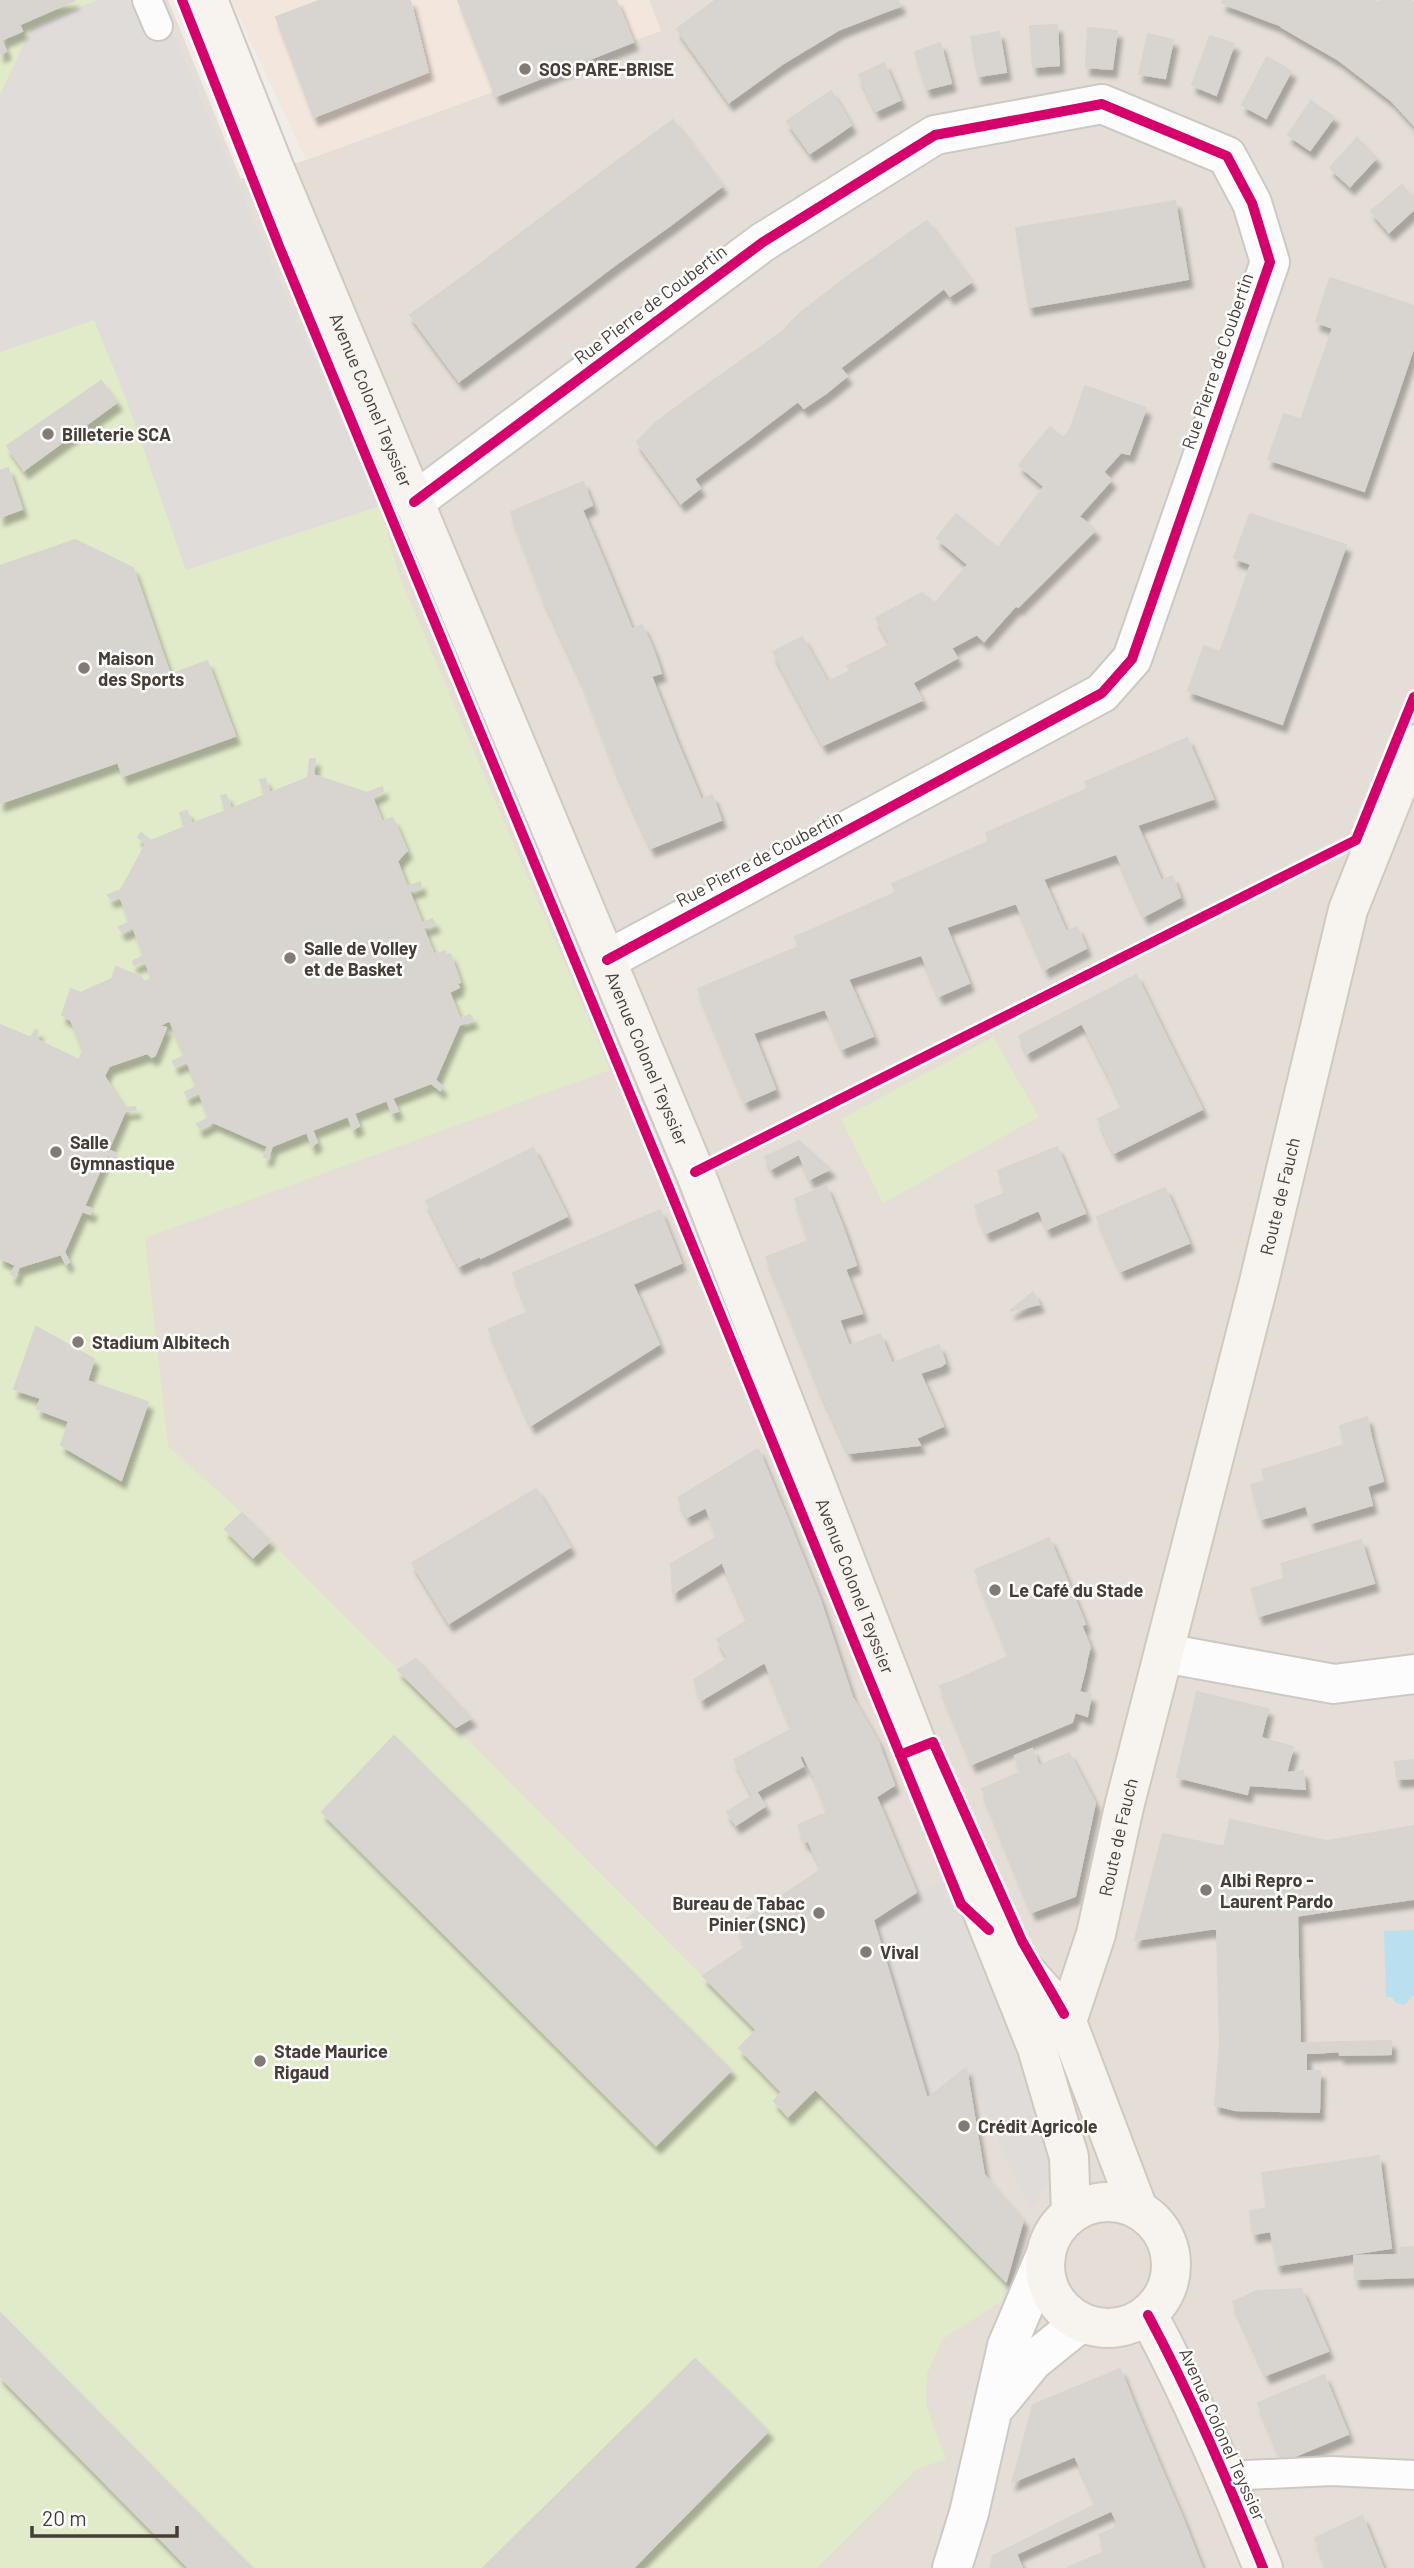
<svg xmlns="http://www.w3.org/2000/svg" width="1414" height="2568" font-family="Barlow,sans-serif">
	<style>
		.residential { fill: #e4ded6 }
		.commercial { fill: #f3e6dc }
		.green { fill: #e1eac9 }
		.parking { fill: #dfdcd9 }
		.water { fill: #bae0ee }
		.building { fill: #d8d4d0; stroke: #d8d4cf; stroke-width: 2; filter: url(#shadow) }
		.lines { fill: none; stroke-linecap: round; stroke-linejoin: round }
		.lane-casing { stroke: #ccc9c5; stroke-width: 32 }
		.street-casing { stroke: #ccc9c5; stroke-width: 42 }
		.secondary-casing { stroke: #cfc9c0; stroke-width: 42 }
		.lane { stroke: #fdfcfc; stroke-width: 28 }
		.street { stroke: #fdfcfc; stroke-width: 38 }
		.secondary { stroke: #f7f3ee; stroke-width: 38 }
		.cycleway-casing { stroke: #fff; stroke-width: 15 }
		.cycleway { stroke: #d6006c; stroke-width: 10 }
		.poi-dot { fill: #827b75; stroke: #fff; stroke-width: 2.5 }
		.labels { text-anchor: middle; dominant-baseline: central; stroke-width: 5; stroke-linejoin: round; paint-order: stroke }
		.poi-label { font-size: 18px; font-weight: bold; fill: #463d36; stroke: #fff; text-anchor: start }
		.street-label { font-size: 18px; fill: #463d36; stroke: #fff }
	</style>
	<defs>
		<filter id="shadow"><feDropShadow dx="4.5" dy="8" stdDeviation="2" flood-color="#0004"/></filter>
	</defs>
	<rect width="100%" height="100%" fill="#f0ede9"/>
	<path class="residential" d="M 0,0 L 168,0 L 241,179 L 306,160 L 660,31 L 649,0 L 1414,0 L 1414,2568 L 0,2568 Z"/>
	<path class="commercial" d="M 231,0 L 649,0 L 661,31 L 306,160 Z"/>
	<path class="green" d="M 0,0 L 159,0 L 266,250 L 380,506 L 399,575 L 610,1070 L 145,1238 L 168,1446 L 242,1513 L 1006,2281 L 1002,2301 L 943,2339 L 927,2374 L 926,2405 L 946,2459 L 917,2469 L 817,2568 L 0,2568 Z
		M 993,1037 L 1039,1117 L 883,1203 L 841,1119 Z"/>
	<path class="parking" d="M 97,0 L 159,0 L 266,250 L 380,506 L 186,570 L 125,396 L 94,320 L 0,352 L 0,95 L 31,29 Z
		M 944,1883 L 1006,2006 L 1057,2172 L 1030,2211 L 966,2068 L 927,2099 L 873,1920 L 916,1892 Z"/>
	<path class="water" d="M 1414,1930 L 1414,1996 L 1411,1996 L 1408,2002 L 1403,2005 L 1396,2003 L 1392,1997 L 1386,1997 L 1384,1931 Z"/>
	<path class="building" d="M 0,0 L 75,0 L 0,33 Z
		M 321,0 L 410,0 L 428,72 L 314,117 L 276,17 Z
		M 458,0 L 616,0 L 633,42 L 496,96 Z
		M 716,0 L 741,0 L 782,64 L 729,102 L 677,29 Z
		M 741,0 L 824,0 L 838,30 L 782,64 Z
		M 824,0 L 898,0 L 900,6 L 838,30 Z
		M 1223,0 L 1295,0 L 1282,26 L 1222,3 Z
		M 1296,0 L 1373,0 L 1379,3 L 1339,60 L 1282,27 Z
		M 1381,0 L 1410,0 L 1414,3 L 1414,32 L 1379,3 Z
		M 1379,3 L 1414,32 L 1414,77 L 1392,101 L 1339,60 Z
		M 19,24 L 22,31 L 1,40 L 6,51 L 0,54 L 0,33 Z
		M 1057,25 L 1059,65 L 1033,67 L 1030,26 Z
		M 1088,28 L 1117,31 L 1112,69 L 1086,67 Z
		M 999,32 L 1006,72 L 978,76 L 971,37 Z
		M 1148,34 L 1173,40 L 1165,78 L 1139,74 Z
		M 1210,36 L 1234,44 L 1216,95 L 1192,85 Z
		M 940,43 L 951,83 L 927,89 L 915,52 Z
		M 1267,57 L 1291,71 L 1266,118 L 1242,105 Z
		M 884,63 L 900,100 L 876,111 L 859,75 Z
		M 1414,77 L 1414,125 L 1392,101 Z
		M 831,91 L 851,125 L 831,139 L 809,106 Z
		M 1311,101 L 1334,117 L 1310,150 L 1288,135 Z
		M 809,106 L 831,139 L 810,153 L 787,121 Z
		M 673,120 L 722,186 L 669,226 L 620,159 Z
		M 1357,138 L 1376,158 L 1350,186 L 1330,168 Z
		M 620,159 L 669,226 L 616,264 L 569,197 Z
		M 1402,185 L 1414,200 L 1414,209 L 1389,232 L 1371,211 Z
		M 569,197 L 616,264 L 563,304 L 516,237 Z
		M 1175,201 L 1188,279 L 1105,294 L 1093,215 Z
		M 1093,215 L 1105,294 L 1029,307 L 1016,228 Z
		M 927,221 L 971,282 L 950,296 L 944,288 L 891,329 L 851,274 Z
		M 516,237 L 563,304 L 512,342 L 464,276 Z
		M 851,274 L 891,329 L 840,368 L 847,376 L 826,393 L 782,332 L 799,314 Z
		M 464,276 L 512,342 L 459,381 L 410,315 Z
		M 1330,278 L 1414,306 L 1414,346 L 1395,402 L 1317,373 L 1333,328 L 1316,322 Z
		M 782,332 L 826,393 L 804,408 L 798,401 L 748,439 L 707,385 Z
		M 1317,373 L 1395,402 L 1364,491 L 1268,459 L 1284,414 L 1301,420 Z
		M 101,381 L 117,402 L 24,470 L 7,446 Z
		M 707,385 L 748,439 L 694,479 L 700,488 L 681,503 L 637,442 L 655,423 Z
		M 1085,386 L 1146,408 L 1129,454 L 1121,452 L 1103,472 L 1111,480 L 1079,516 L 1019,465 L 1050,427 L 1063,438 L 1070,430 Z
		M 8,468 L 22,509 L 0,517 L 0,471 Z
		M 583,482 L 592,505 L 582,510 L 607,569 L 543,597 L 511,512 Z
		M 1044,487 L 1095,530 L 1018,607 L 937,538 L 956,514 L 998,548 Z
		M 1250,514 L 1346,545 L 1314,635 L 1236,607 L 1251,564 L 1234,558 Z
		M 75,540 L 133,568 L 170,675 L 207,661 L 235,736 L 123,776 L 118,762 L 0,803 L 0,566 Z
		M 968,565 L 1016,605 L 984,641 L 977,634 L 951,648 L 957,658 L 912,683 L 876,618 L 922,593 L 935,603 Z
		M 607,569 L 632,630 L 642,625 L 653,650 L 582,681 L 543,597 Z
		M 1236,607 L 1314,635 L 1282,724 L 1188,691 L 1204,646 L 1220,652 Z
		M 802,637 L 827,682 L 851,671 L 847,666 L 891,644 L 922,700 L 823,745 L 773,652 Z
		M 653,650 L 661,673 L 651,676 L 676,740 L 614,765 L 582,681 Z
		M 1187,738 L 1213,799 L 1137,825 L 1161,881 L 1172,876 L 1180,897 L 1144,916 L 1085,782 Z
		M 676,740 L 701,800 L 712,795 L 721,820 L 651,848 L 614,765 Z
		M 310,759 L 315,759 L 313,775 L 367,793 L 382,787 L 383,791 L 372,797 L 382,822 L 392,818 L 394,821 L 383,826 L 395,856 L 405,852 L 397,861 L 407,887 L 420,882 L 421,887 L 409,891 L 422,924 L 432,919 L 435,924 L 423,928 L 434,955 L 445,951 L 446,956 L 436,959 L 448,988 L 457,984 L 459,987 L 449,992 L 460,1019 L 470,1015 L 473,1020 L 459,1025 L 435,1080 L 442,1087 L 440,1090 L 431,1083 L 392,1098 L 398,1111 L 392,1113 L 387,1100 L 354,1113 L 359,1126 L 353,1129 L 348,1116 L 312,1130 L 317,1142 L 312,1146 L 307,1132 L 272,1146 L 268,1158 L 264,1157 L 268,1146 L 213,1122 L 200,1129 L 197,1124 L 209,1118 L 199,1092 L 187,1097 L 185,1092 L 197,1087 L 187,1061 L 175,1066 L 173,1061 L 185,1056 L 145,961 L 134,965 L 133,961 L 144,956 L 133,927 L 122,932 L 119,927 L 130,922 L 120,896 L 111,899 L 108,895 L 121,890 L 146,844 L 138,837 L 141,833 L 151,841 L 185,827 L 180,813 L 187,811 L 192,824 L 226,811 L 221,796 L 226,795 L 231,809 L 265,795 L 260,780 L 265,779 L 270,793 L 308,778 Z
		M 1087,789 L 1116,854 L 1043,879 L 1066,932 L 1077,927 L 1086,948 L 1045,969 L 986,833 Z
		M 394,821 L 407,851 L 395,856 L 383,826 Z
		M 990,841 L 1017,903 L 946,927 L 969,983 L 939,996 L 892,884 Z
		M 895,893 L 921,955 L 848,979 L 873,1036 L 842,1049 L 795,937 Z
		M 798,947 L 825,1009 L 753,1033 L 775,1089 L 745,1102 L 698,989 Z
		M 450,954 L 460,982 L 448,988 L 436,959 Z
		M 116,967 L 141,977 L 144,982 L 153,978 L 170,1020 L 160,1025 L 166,1028 L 155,1055 L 152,1057 L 147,1053 L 109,1066 L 104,1076 L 78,1063 L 83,1050 L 71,1020 L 62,1015 L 71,989 L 81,993 L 112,979 Z
		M 1136,975 L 1170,1045 L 1109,1076 L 1082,1023 L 1027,1053 L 1019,1036 Z
		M 0,1025 L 31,1038 L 35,1030 L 38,1031 L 35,1039 L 79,1060 L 78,1063 L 104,1076 L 124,1108 L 135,1107 L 136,1110 L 125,1111 L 108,1150 L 117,1154 L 115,1159 L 107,1154 L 84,1206 L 92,1209 L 90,1214 L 82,1211 L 64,1252 L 69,1262 L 66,1264 L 61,1254 L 19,1267 L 15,1277 L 11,1274 L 16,1265 L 0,1258 Z
		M 1170,1045 L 1202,1109 L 1114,1153 L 1098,1119 L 1123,1107 L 1109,1076 Z
		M 799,1141 L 808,1149 L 771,1169 L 765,1157 Z
		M 1057,1147 L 1077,1194 L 1018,1219 L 998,1171 Z
		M 533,1148 L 567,1216 L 481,1258 L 467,1229 L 446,1241 L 426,1201 Z
		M 808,1149 L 830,1169 L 810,1179 L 799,1154 Z
		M 826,1186 L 843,1228 L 809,1241 L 795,1199 Z
		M 1165,1188 L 1189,1243 L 1121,1271 L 1097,1217 Z
		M 1007,1192 L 1017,1220 L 986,1233 L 975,1206 Z
		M 1077,1194 L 1085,1213 L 1047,1229 L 1039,1210 Z
		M 660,1210 L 681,1263 L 633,1284 L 626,1269 L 595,1284 L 579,1245 Z
		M 843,1228 L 856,1265 L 782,1294 L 766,1257 Z
		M 467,1229 L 480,1256 L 459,1266 L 446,1241 Z
		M 579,1245 L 595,1284 L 529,1311 L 513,1273 Z
		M 626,1269 L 659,1344 L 531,1425 L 489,1329 Z
		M 845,1269 L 862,1313 L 797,1332 L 782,1294 Z
		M 1033,1292 L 1039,1304 L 1010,1311 Z
		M 839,1319 L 849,1346 L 880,1334 L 892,1364 L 821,1392 L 797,1332 Z
		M 36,1327 L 94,1359 L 87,1381 L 148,1402 L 121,1480 L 61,1445 L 69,1421 L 37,1409 L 41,1398 L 14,1389 Z
		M 939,1345 L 945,1363 L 941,1366 L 933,1347 Z
		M 933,1347 L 941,1366 L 920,1373 L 943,1426 L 916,1438 L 920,1445 L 849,1453 L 821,1392 Z
		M 1367,1417 L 1371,1437 L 1345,1446 L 1340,1426 Z
		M 1371,1437 L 1383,1481 L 1276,1515 L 1262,1470 Z
		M 758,1449 L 788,1521 L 673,1593 L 671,1564 L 717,1537 L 706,1507 L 687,1517 L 678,1498 Z
		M 1265,1481 L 1276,1515 L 1261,1519 L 1251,1485 Z
		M 1367,1486 L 1372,1505 L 1311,1523 L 1306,1505 Z
		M 536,1489 L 570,1547 L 449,1623 L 412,1563 Z
		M 242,1513 L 270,1541 L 253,1557 L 225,1529 Z
		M 788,1521 L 820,1600 L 728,1658 L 717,1639 L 748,1620 L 722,1562 Z
		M 1049,1538 L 1074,1597 L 1063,1601 L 1038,1543 Z
		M 1361,1540 L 1374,1583 L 1259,1616 L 1252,1589 L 1286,1578 L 1281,1564 Z
		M 1038,1543 L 1063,1601 L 1074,1597 L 1085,1624 L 1010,1657 L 975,1570 Z
		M 820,1600 L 852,1697 L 792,1729 L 765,1662 L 701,1700 L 694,1680 Z
		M 1081,1625 L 1090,1647 L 1087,1658 L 1075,1628 Z
		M 1075,1628 L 1087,1658 L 1085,1669 L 1072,1675 L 1055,1638 Z
		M 1055,1638 L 1072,1675 L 1052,1684 L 1036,1645 Z
		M 1036,1645 L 1052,1684 L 1033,1691 L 1017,1653 Z
		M 1017,1653 L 1033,1691 L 1014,1700 L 998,1661 Z
		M 416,1659 L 471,1718 L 456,1727 L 398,1670 Z
		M 998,1661 L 1014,1700 L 994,1708 L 978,1670 Z
		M 1085,1669 L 1079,1692 L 1091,1695 L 1087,1716 L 1075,1712 L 1072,1722 L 972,1764 L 956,1724 Z
		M 978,1670 L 994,1708 L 975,1716 L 961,1678 Z
		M 961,1678 L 975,1716 L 956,1724 L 940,1686 Z
		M 1197,1692 L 1268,1709 L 1254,1765 L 1286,1773 L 1303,1771 L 1305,1789 L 1249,1785 L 1247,1794 L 1177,1777 Z
		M 852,1697 L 878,1742 L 814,1776 L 803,1755 L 799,1756 L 803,1766 L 752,1794 L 734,1760 Z
		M 394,1736 L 731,2070 L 656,2145 L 322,1812 Z
		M 1261,1738 L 1293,1747 L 1286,1773 L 1254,1765 Z
		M 878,1742 L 894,1785 L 805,1842 L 798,1825 L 828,1812 L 814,1776 Z
		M 1032,1749 L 1039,1766 L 1069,1753 L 1095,1803 L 1075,1896 L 1032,1912 L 982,1789 L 1021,1772 L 1015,1756 Z
		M 1414,1760 L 1414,1778 L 1397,1779 L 1395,1762 Z
		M 757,1793 L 765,1806 L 736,1825 L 727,1812 Z
		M 876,1797 L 886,1820 L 867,1829 L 818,1861 L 808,1840 Z
		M 886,1820 L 897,1847 L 871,1867 L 894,1906 L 737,2010 L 703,1976 L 746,1947 L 737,1925 L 821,1870 L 818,1861 L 867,1829 Z
		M 1230,1820 L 1276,1830 L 1256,1922 L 1135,1940 L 1163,1834 L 1224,1847 Z
		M 1414,1826 L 1414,1899 L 1314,1913 L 1326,1841 Z
		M 1276,1830 L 1326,1841 L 1314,1913 L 1256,1922 Z
		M 897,1847 L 916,1892 L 894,1906 L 871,1867 Z
		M 1297,1915 L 1300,2042 L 1220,2044 L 1217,1928 Z
		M 873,1920 L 927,2099 L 870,2144 L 737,2010 Z
		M 757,2030 L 815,2089 L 788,2116 L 774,2101 L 782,2092 L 739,2048 Z
		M 1391,2041 L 1391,2054 L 1340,2055 L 1339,2042 Z
		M 1339,2042 L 1340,2051 L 1314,2053 L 1314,2043 Z
		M 1314,2043 L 1314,2053 L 1306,2053 L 1306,2071 L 1320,2071 L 1319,2112 L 1235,2110 L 1215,2105 L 1220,2044 Z
		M 966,2068 L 984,2175 L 1023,2220 L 1006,2281 L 870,2144 Z
		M 1379,2156 L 1391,2248 L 1277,2265 L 1271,2231 L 1253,2234 L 1250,2211 L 1267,2208 L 1262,2173 Z
		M 1414,2247 L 1414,2277 L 1355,2279 L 1354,2256 L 1401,2255 L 1400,2248 Z
		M 1301,2289 L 1328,2351 L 1266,2375 L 1233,2302 L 1257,2291 Z
		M 0,2313 L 252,2568 L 189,2568 L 0,2376 Z
		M 695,2359 L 768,2431 L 633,2568 L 483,2568 Z
		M 1120,2369 L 1135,2407 L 1019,2458 L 1033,2405 Z
		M 1324,2375 L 1348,2434 L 1283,2461 L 1258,2403 Z
		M 1135,2407 L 1168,2485 L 991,2565 L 993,2556 L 1097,2504 L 1075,2456 L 1012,2482 L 1019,2458 Z
		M 1168,2485 L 1182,2517 L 1106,2551 L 1099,2535 L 1119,2526 L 1112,2511 Z
		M 1362,2516 L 1383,2568 L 1327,2568 L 1315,2538 Z
		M 1182,2517 L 1198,2558 L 1176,2568 L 1091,2568 L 1088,2559 Z
		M 1016,2554 L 1022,2568 L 991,2568 L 991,2565 Z
		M 1198,2558 L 1202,2568 L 1176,2568 Z
		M 1088,2559 L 1091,2568 L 1067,2568 Z"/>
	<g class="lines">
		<g class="lane-casing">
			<path id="lane" d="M 147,0 L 158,26
				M 1225,2476 L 1332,2471 L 1414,2475"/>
		</g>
		<g class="street-casing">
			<path id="street" d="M 414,502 L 763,242 L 935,135 L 1102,104 L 1227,156 L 1252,203 L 1270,262 L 1132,659 L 1102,693 L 607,960
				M 1164,1653 L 1334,1684 L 1414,1674
				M 997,2405 L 1033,2361 L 1080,2323
				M 952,2568 L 969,2513 L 1007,2346 L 1046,2254"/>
		</g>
		<g class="secondary-casing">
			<g id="secondary">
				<path id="s1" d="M 208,0 L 274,167 L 695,1172 L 964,1866 L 1037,2048 L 1069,2157 L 1071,2214"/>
				<path d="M 1009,1953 L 1064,2014 L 1138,2209"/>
				<path id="s2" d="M 1067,2021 L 1096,1934 L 1124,1807 L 1258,1286 L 1348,910 L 1414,744"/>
				<circle cx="1108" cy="2265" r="63"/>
				<path d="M 1148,2315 C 1192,2397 1228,2482 1263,2568"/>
			</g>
		</g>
		<use href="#lane" class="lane"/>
		<use href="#street" class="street"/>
		<use href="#secondary" class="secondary"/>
		<g class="cycleway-casing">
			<path id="cycleway" d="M 182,0 L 279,246 L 667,1183 L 961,1904 L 989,1930
				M 414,502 L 763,242 L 935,135 L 1102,104 L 1227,156 L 1252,203 L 1270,262 L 1132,659 L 1102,693 L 607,960
				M 695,1172 L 1356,840 L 1414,697
				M 900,1755 L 933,1742 L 1022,1941 L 1064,2014
				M 1148,2315 C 1192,2397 1228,2482 1263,2568"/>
		</g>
		<use href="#cycleway" class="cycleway"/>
	</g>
	<g class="poi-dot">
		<circle cx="525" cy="69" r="7"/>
		<circle cx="48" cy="434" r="7"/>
		<circle cx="84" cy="668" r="7"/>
		<circle cx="290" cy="958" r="7"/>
		<circle cx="56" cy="1152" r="7"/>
		<circle cx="78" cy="1342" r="7"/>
		<circle cx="995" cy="1590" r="7"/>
		<circle cx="1206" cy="1890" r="7"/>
		<circle cx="819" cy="1913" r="7"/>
		<circle cx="866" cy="1952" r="7"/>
		<circle cx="260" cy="2061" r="7"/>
		<circle cx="964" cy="2126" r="7"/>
	</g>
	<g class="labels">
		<g class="poi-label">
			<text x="539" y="69">SOS PARE-BRISE</text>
			<text x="62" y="434">Billeterie SCA</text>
			<text x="98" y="658">Maison<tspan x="98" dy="21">des Sports</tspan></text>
			<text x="304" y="948">Salle de Volley<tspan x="304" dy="21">et de Basket</tspan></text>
			<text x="70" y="1142">Salle<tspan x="70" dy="21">Gymnastique</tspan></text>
			<text x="92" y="1342">Stadium Albitech</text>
			<text x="1009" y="1590">Le Café du Stade</text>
			<text x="1220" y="1880">Albi Repro -<tspan x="1220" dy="21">Laurent Pardo</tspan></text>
			<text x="805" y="1903" text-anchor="end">Bureau de Tabac<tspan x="805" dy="21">Pinier (SNC)</tspan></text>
			<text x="880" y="1952">Vival</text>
			<text x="274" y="2051">Stade Maurice<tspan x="274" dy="21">Rigaud</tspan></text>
			<text x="978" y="2126">Crédit Agricole</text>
		</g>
		<g class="street-label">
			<text transform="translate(650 304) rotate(-37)">Rue Pierre de Coubertin</text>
			<text transform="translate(1217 361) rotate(-71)">Rue Pierre de Coubertin</text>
			<text stroke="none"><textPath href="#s1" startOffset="432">Avenue Colonel Teyssier</textPath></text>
			<text transform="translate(759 858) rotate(-28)">Rue Pierre de Coubertin</text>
			<text stroke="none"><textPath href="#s1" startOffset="1146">Avenue Colonel Teyssier</textPath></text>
			<text stroke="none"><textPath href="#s2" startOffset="852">Route de Fauch</textPath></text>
			<text stroke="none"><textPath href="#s1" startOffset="1713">Avenue Colonel Teyssier</textPath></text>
			<text stroke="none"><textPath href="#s2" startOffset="191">Route de Fauch</textPath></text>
			<text transform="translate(1223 2434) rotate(66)">Avenue Colonel Teyssier</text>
		</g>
	</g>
	<path d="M32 2526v10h145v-10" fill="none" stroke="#463d36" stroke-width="3.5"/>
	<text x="42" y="2526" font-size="21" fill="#463d36" stroke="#ffffff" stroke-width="5" paint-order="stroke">20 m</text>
</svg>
